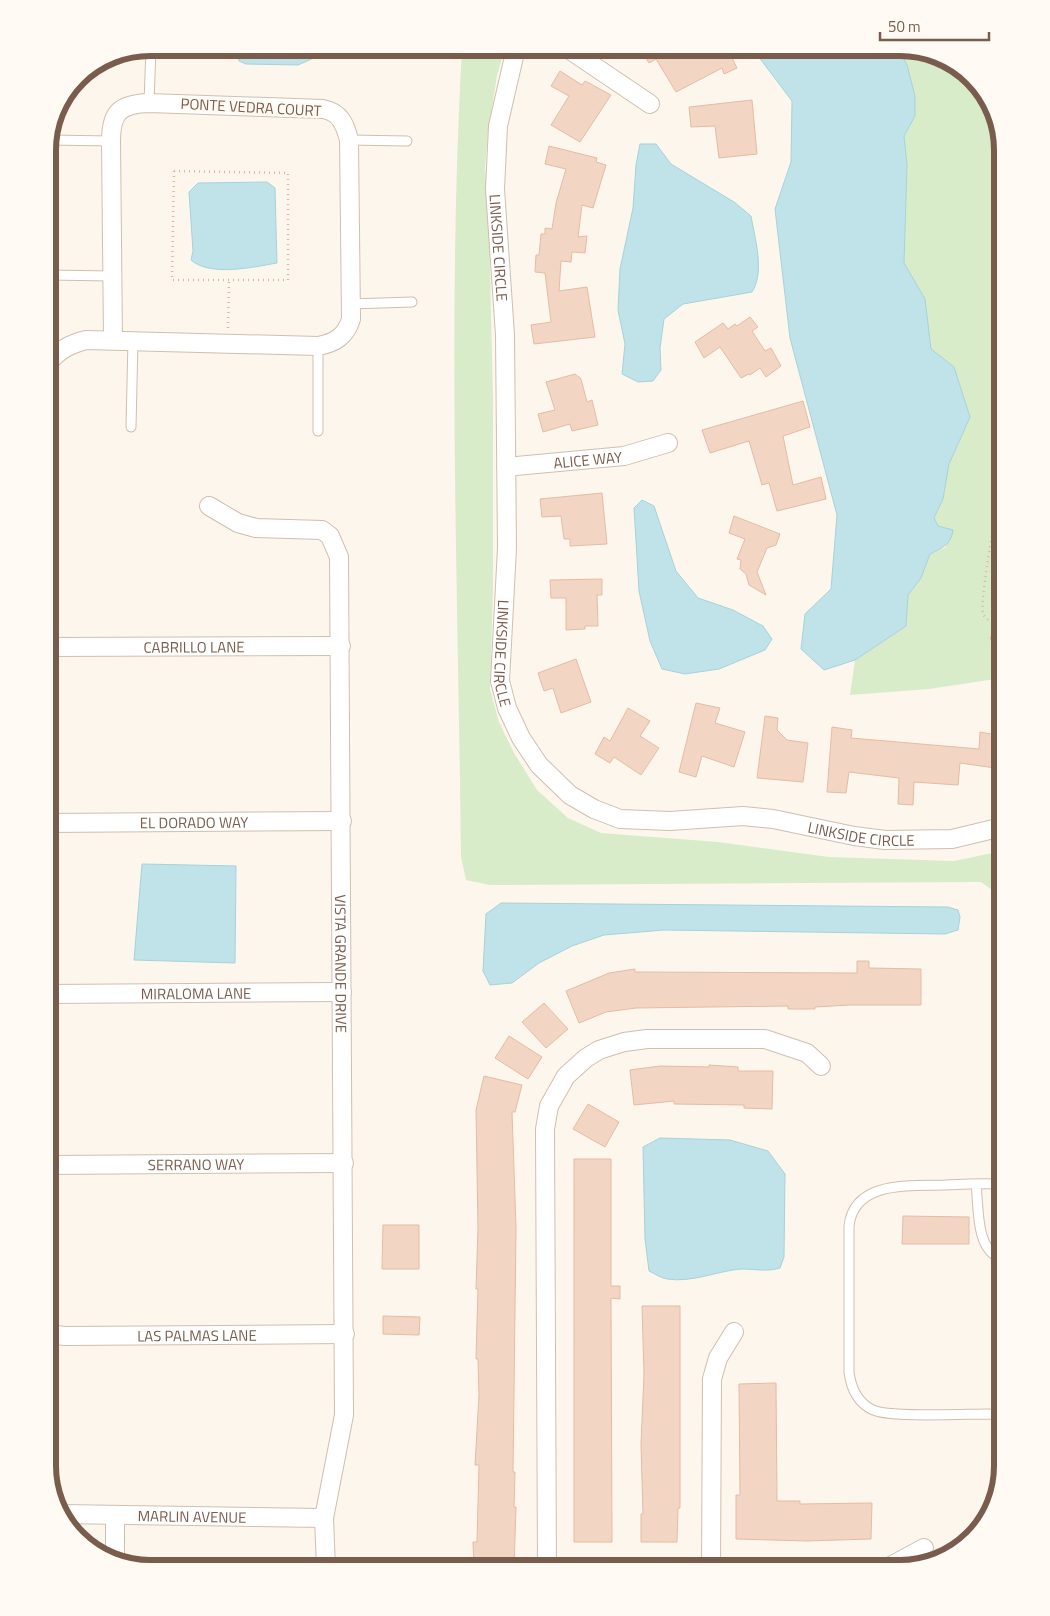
<svg xmlns="http://www.w3.org/2000/svg" width="1050" height="1616" font-family="'Titillium Web',sans-serif">
	<style>
		.green { fill: #d8ecc9 }
		.water { fill: #bfe3e8; stroke: #a5d3da }
		.building { fill: #f3d5c3; stroke: #e6bba3 }
		.lines { fill: none; stroke-linecap: round; stroke-linejoin: round }
		.lane-casing { stroke: #d1beb0; stroke-width: 11 }
		.street-casing { stroke: #d1beb0; stroke-width: 20 }
		.path { stroke: #d9b8a5; stroke-width: 2.5; stroke-dasharray: 1 4; stroke-linecap: butt }
		.lane { stroke: #fff; stroke-width: 9 }
		.street { stroke: #fff; stroke-width: 18 }
		.labels { text-anchor: middle; dominant-baseline: central; stroke-width: 5; stroke-linejoin: round; paint-order: stroke }
		.street-label { font-size: 15px; fill: #7a5c4d; stroke: #fffaf3 }
		.rim { fill: none; stroke: #7a5c4d; stroke-width: 6 }
	</style>
	<rect width="100%" height="100%" fill="#fdf6ec"/>
	<path class="green" d="M 462,48 L 505,48 L 497,76 L 488,131 L 485,168 L 489,225 L 493,398 L 493,591 L 490,689 L 499,722 L 514,753 L 537,790 L 568,818 L 601,833 L 718,842 L 829,857 L 954,861 L 1002,851 L 1002,897 L 981,882 L 490,885 L 466,880 L 461,857 C 458,587 447,317 462,48 Z
		M 898,48 L 907,48 L 957,65 L 992,104 L 1002,150 L 1002,678 L 929,689 L 850,695 L 855,660 L 906,626 L 908,595 L 921,578 L 930,554 L 946,547 L 934,519 L 943,499 L 949,464 L 970,417 L 954,367 L 931,349 L 925,299 L 904,263 L 907,165 L 904,136 L 915,116 L 907,65 Z"/>
	<path class="water" d="M 236,48 L 322,48 L 321,55 L 298,65 L 246,64 L 239,61 Z
		M 752,48 L 898,48 L 907,65 L 915,96 L 915,116 L 904,136 L 907,165 L 904,263 L 925,299 L 931,349 L 954,367 L 970,417 L 949,464 L 943,499 L 934,518 L 938,526 L 953,530 C 951,545 942,548 930,554 L 921,578 L 908,595 L 906,626 L 855,660 L 824,670 L 801,649 L 805,614 L 831,589 L 837,515 L 790,338 L 775,209 L 791,162 L 792,101 Z
		M 640,144 L 656,144 L 671,164 L 734,202 L 751,216 C 755,239 765,272 752,292 L 683,304 L 664,319 L 660,348 L 661,370 L 653,381 L 638,382 L 622,374 L 625,344 L 618,310 L 620,269 L 633,208 L 636,165 Z
		M 267,182 L 275,188 L 277,263 C 254,267 210,277 191,260 L 193,251 L 189,192 L 198,183 Z
		M 642,500 L 654,506 L 676,571 L 698,598 L 733,610 L 763,626 L 772,639 L 765,650 L 719,669 L 685,674 L 662,669 L 650,641 L 639,591 L 634,508 Z
		M 142,864 L 236,866 L 235,963 L 134,960 Z
		M 501,903 L 948,907 L 958,910 L 960,917 L 958,930 L 945,934 L 664,930 L 604,935 L 572,946 L 539,963 L 512,983 L 490,985 L 483,971 L 486,914 Z
		M 660,1138 L 730,1140 L 768,1151 L 785,1174 L 784,1257 L 780,1268 C 767,1272 755,1269 741,1269 C 717,1271 692,1283 667,1279 C 661,1278 655,1274 649,1271 L 645,1239 L 643,1147 Z"/>
	<path class="building" d="M 640,48 L 695,48 L 700,57 L 719,48 L 727,48 L 737,68 L 724,74 L 722,68 L 676,92 L 656,59 L 649,63 Z
		M 560,71 L 582,85 L 585,81 L 611,95 L 580,142 L 551,125 L 569,96 L 551,86 Z
		M 752,100 L 757,154 L 719,158 L 715,126 L 691,127 L 689,107 Z
		M 549,146 L 597,158 L 596,162 L 606,165 L 593,208 L 582,205 L 578,237 L 587,236 L 585,253 L 572,252 L 571,262 L 561,261 L 559,291 L 587,287 L 595,337 L 534,344 L 531,325 L 551,322 L 545,273 L 535,272 L 536,255 L 539,255 L 541,234 L 545,234 L 545,228 L 552,229 L 556,203 L 566,169 L 545,164 Z
		M 750,317 L 758,327 L 752,331 L 765,351 L 771,348 L 781,366 L 766,377 L 760,368 L 750,375 L 749,374 L 741,378 L 720,347 L 704,358 L 695,342 L 723,323 L 728,329 L 735,324 L 737,326 Z
		M 575,374 L 581,379 L 587,402 L 592,400 L 598,425 L 572,431 L 570,424 L 543,432 L 538,414 L 555,410 L 546,382 Z
		M 803,401 L 810,427 L 783,436 L 793,485 L 821,477 L 826,499 L 777,511 L 769,483 L 762,485 L 749,441 L 710,453 L 702,430 Z
		M 602,493 L 607,544 L 570,546 L 570,539 L 564,539 L 561,516 L 542,517 L 540,499 Z
		M 734,516 L 780,534 L 776,545 L 767,548 L 757,572 L 766,595 L 749,585 L 746,574 L 740,569 L 741,560 L 737,559 L 745,539 L 729,533 Z
		M 602,579 L 602,595 L 597,595 L 598,626 L 585,626 L 585,629 L 566,630 L 566,598 L 551,598 L 550,580 Z
		M 1002,633 L 1002,645 L 994,648 L 990,637 Z
		M 576,659 L 591,702 L 561,713 L 553,688 L 544,691 L 538,673 Z
		M 696,703 L 720,708 L 715,723 L 745,732 L 734,767 L 702,756 L 696,777 L 679,772 Z
		M 628,708 L 650,721 L 640,736 L 659,748 L 641,775 L 614,757 L 610,763 L 595,754 L 604,737 L 610,741 Z
		M 765,716 L 778,718 L 777,730 L 787,740 L 808,743 L 803,782 L 757,778 Z
		M 832,727 L 852,730 L 851,738 L 979,749 L 980,732 L 1002,736 L 1002,759 L 996,759 L 995,768 L 960,763 L 958,785 L 914,782 L 913,805 L 898,804 L 899,778 L 849,772 L 846,793 L 827,792 Z
		M 857,961 L 869,961 L 869,968 L 921,969 L 921,1005 L 850,1005 L 815,1007 L 815,1009 L 788,1009 L 788,1006 L 636,1008 L 606,1012 L 579,1023 L 566,991 L 609,973 L 635,969 L 635,972 L 857,973 Z
		M 544,1003 L 568,1029 L 546,1048 L 522,1022 Z
		M 509,1036 L 542,1057 L 528,1079 L 495,1058 Z
		M 709,1065 L 738,1067 L 738,1071 L 773,1071 L 772,1109 L 744,1108 L 744,1105 L 674,1104 L 674,1101 L 634,1105 L 630,1070 L 660,1066 L 709,1067 Z
		M 484,1076 L 522,1085 L 515,1112 L 512,1112 L 516,1228 L 513,1472 L 515,1472 L 514,1507 L 516,1507 L 514,1568 L 474,1568 L 473,1542 L 477,1542 L 479,1465 L 475,1465 L 479,1395 L 478,1359 L 476,1359 L 478,1289 L 476,1289 L 478,1227 L 476,1110 Z
		M 588,1104 L 619,1122 L 605,1147 L 573,1129 Z
		M 574,1159 L 611,1159 L 611,1286 L 620,1286 L 620,1299 L 611,1298 L 612,1542 L 574,1542 Z
		M 903,1216 L 969,1217 L 969,1244 L 902,1244 Z
		M 383,1225 L 419,1225 L 419,1269 L 382,1269 Z
		M 642,1306 L 680,1306 L 680,1508 L 678,1508 L 677,1542 L 641,1542 L 641,1514 L 643,1514 L 641,1444 L 644,1374 Z
		M 383,1316 L 420,1317 L 419,1335 L 383,1334 Z
		M 776,1383 L 777,1501 L 800,1501 L 800,1504 L 872,1503 L 871,1539 L 807,1541 L 736,1539 L 736,1495 L 740,1495 L 739,1384 Z"/>
	<g class="lines">
		<g class="lane-casing">
			<path id="lane" d="M 149,103 L 151,48
				M 49,140 L 111,141
				M 349,140 L 407,141
				M 48,275 L 112,276
				M 350,304 L 412,302
				M 318,346 L 318,431
				M 131,427 L 133,340
				M 976,1184 C 979,1208 975,1250 1002,1259
				M 1002,1417 L 990,1414 C 966,1414 891,1418 873,1410 C 858,1403 851,1388 849,1372 L 849,1226 C 854,1180 911,1186 945,1185 C 964,1184 983,1183 1002,1184"/>
		</g>
		<g class="street-casing">
			<g id="street">
				<path id="s1" d="M 516,48 L 498,126 L 495,189 L 505,335 L 507,548 L 500,681 L 507,708 L 521,738 L 539,765 L 570,795 L 594,809 L 620,819 L 670,821 L 743,816 L 773,819 L 854,836 L 885,840 L 952,839 L 1002,827"/>
				<path d="M 567,48 L 650,104"/>
				<path d="M 48,363 C 59,350 70,344 86,340 L 318,346 C 335,343 346,336 351,319 L 349,140 C 345,124 340,112 323,109 L 149,103 C 120,104 111,112 111,141 L 113,340"/>
				<path id="s2" d="M 506,467 L 624,456 L 668,443"/>
				<path id="s3" d="M 209,506 L 238,523 L 256,528 L 322,530 L 330,536 L 339,557 L 344,1415 L 324,1518 L 326,1568"/>
				<path id="s4" d="M 48,647 L 341,646"/>
				<path id="s5" d="M 48,823 L 342,821"/>
				<path id="s6" d="M 48,994 L 342,992"/>
				<path id="s7" d="M 48,1165 L 344,1163"/>
				<path id="s8" d="M 48,1334 L 65,1336 L 345,1334"/>
				<path id="s9" d="M 61,1514 L 324,1518"/>
				<path d="M 115,1515 L 115,1559"/>
				<path d="M 547,1568 L 545,1129 L 549,1106 L 566,1076 L 586,1058 L 599,1050 L 624,1042 L 647,1039 L 765,1039 L 807,1053 L 821,1066"/>
				<path d="M 711,1568 L 712,1379 L 718,1358 L 734,1332"/>
				<path d="M 887,1568 L 924,1548"/>
			</g>
		</g>
		<path class="path" d="M 174,171 L 288,173 L 288,280 L 172,280 Z
			M 228,328 L 229,280
			M 1002,625 C 995,624 987,621 983,614 C 979,603 997,503 1002,488"/>
		<use href="#lane" class="lane"/>
		<use href="#street" class="street"/>
	</g>
	<g class="labels">
		<g class="street-label">
			<text transform="translate(251 107) rotate(3)">PONTE VEDRA COURT</text>
			<text stroke="none"><textPath href="#s1" startOffset="202">LINKSIDE CIRCLE</textPath></text>
			<text stroke="none"><textPath href="#s2" startOffset="82">ALICE WAY</textPath></text>
			<text stroke="none"><textPath href="#s4" startOffset="146">CABRILLO LANE</textPath></text>
			<text stroke="none"><textPath href="#s1" startOffset="608">LINKSIDE CIRCLE</textPath></text>
			<text stroke="none"><textPath href="#s5" startOffset="146">EL DORADO WAY</textPath></text>
			<text stroke="none"><textPath href="#s1" startOffset="1071">LINKSIDE CIRCLE</textPath></text>
			<text stroke="none"><textPath href="#s3" startOffset="558">VISTA GRANDE DRIVE</textPath></text>
			<text stroke="none"><textPath href="#s6" startOffset="148">MIRALOMA LANE</textPath></text>
			<text stroke="none"><textPath href="#s7" startOffset="148">SERRANO WAY</textPath></text>
			<text stroke="none"><textPath href="#s8" startOffset="149">LAS PALMAS LANE</textPath></text>
			<text stroke="none"><textPath href="#s9" startOffset="131">MARLIN AVENUE</textPath></text>
		</g>
	</g>
	<path d="M0 0H1050V1616H0ZM150 56H900A94 94 0 0 1 994 150V1466A94 94 0 0 1 900 1560H150A94 94 0 0 1 56 1466V150A94 94 0 0 1 150 56Z" fill="#fffaf3" fill-rule="evenodd"/>
	<path class="rim" d="M150 56H900A94 94 0 0 1 994 150V1466A94 94 0 0 1 900 1560H150A94 94 0 0 1 56 1466V150A94 94 0 0 1 150 56Z"/>
	<path d="M880 32v8h109v-8" fill="none" stroke="#7a5c4d" stroke-width="2.5"/>
	<text x="888" y="32" font-size="15" fill="#7a5c4d" stroke="#fffaf3" stroke-width="4" paint-order="stroke">50 m</text>
</svg>
